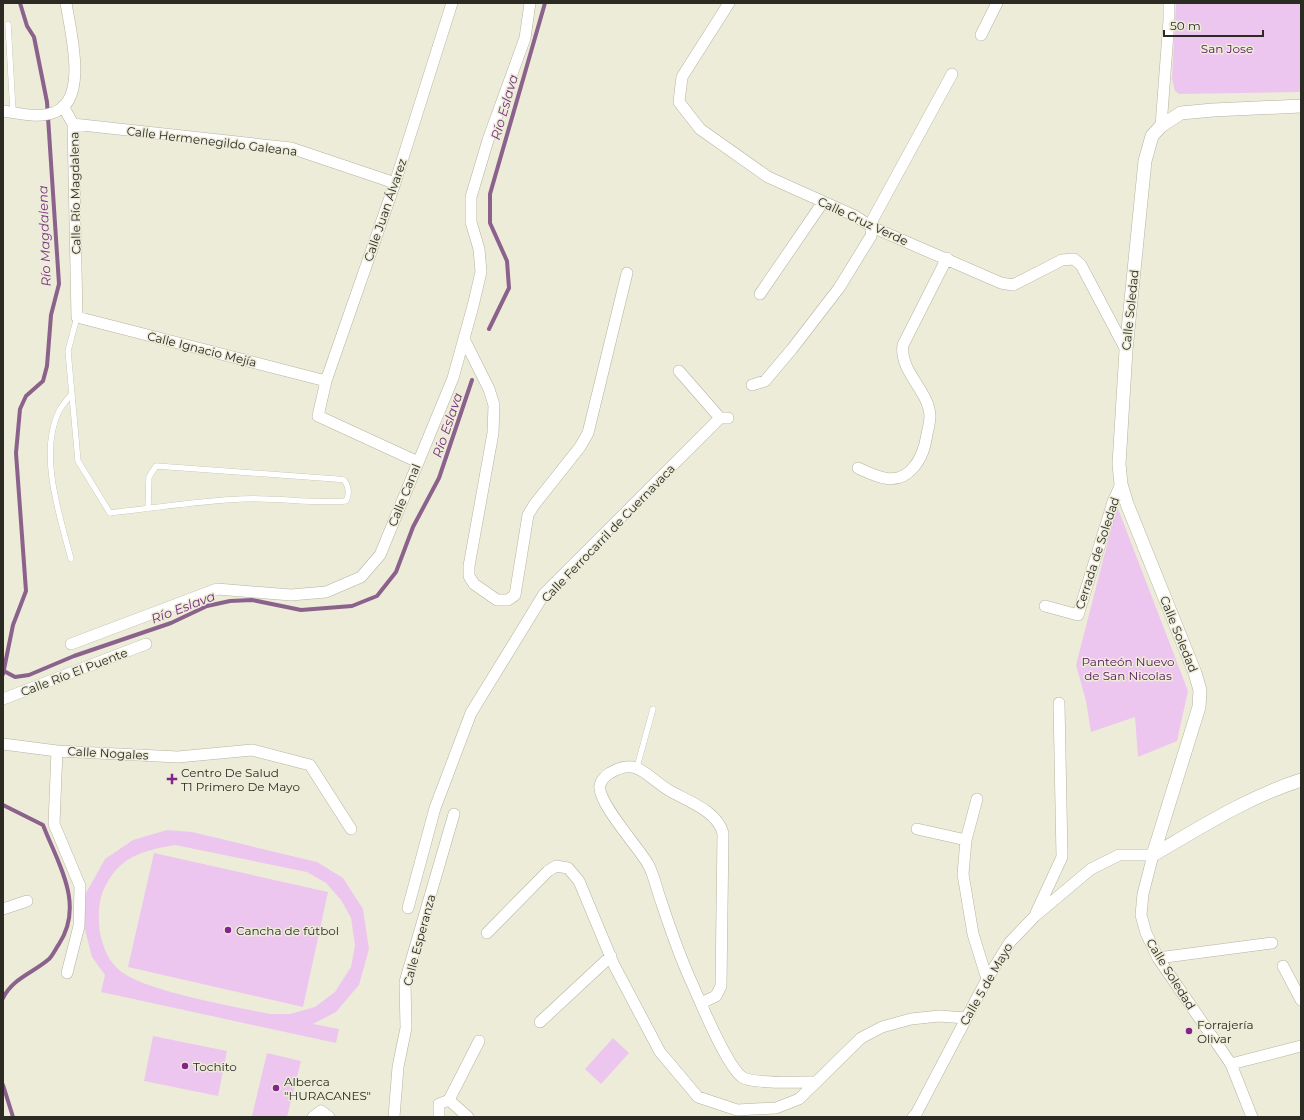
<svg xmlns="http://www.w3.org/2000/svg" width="1304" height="1120" font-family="Montserrat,sans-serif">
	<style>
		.green { fill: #edc6ef; fill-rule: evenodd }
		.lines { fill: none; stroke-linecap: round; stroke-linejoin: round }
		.stream { stroke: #8b628c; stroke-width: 4 }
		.service-casing { stroke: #b4b3a1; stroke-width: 6 }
		.minor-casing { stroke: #b4b3a1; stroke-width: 12 }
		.tertiary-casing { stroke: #b4b3a1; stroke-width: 14 }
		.service { stroke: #fff; stroke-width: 5.5 }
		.minor { stroke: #fff; stroke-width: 11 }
		.tertiary { stroke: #fff; stroke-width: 13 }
		.poi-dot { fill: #85238d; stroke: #edecd9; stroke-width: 1.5 }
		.labels { text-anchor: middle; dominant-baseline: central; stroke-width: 3; stroke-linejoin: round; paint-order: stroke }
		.park-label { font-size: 12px; fill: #59105f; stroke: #edecd9 }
		.street-label { font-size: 12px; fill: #2b2b24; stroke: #edecd9 }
		.poi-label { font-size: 12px; fill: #2b2b24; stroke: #edecd9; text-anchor: start }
		.water-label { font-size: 13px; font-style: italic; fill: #77307d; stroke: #edecd9 }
	</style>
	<rect width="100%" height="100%" fill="#edecd9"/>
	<path class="green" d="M 1176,3 L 1301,3 L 1301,92 L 1179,94 L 1175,91 L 1172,79 Z
		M 1117,506 L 1188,691 L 1177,741 L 1138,757 L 1135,717 L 1091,732 L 1086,701 L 1076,665 Z
		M 167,830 L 192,832 L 317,862 L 343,878 L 363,909 L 369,949 L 359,985 L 336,1012 L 313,1024 L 339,1029 L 336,1043 L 101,992 L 105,975 L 92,957 L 84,926 L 86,893 L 105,859 L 133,840 ZM 175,845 L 307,872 L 326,883 L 341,900 L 351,918 L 355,945 L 351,967 L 335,992 L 315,1007 L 290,1014 L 270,1014 C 237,1007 137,990 117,968 C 107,958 103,946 100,933 C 98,920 98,904 103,891 C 118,857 141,851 175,845 Z
		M 154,853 L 328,892 L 303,1007 L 128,967 Z
		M 153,1036 L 227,1051 L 218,1096 L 144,1081 Z
		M 613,1038 L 629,1053 L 601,1084 L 585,1069 Z
		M 267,1053 L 301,1061 L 287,1117 L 252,1116 Z"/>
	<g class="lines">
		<path class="stream" d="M 489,329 L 509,288 L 507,261 L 490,223 L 490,194 L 545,3
			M 4,671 L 15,677 L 29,675 L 74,656 L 171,623 L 207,606 L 230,601 L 252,600 L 301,610 L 352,606 L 377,596 L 396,572 L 413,527 L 439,478 L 472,380
			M 3,674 L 13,625 L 26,591 L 16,453 L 20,409 L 26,396 L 43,381 L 47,366 L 51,315 L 59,284 L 47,102 L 34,37 L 27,26 L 20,3
			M 3,805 L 43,825 C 58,864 85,904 59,944 C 56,948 53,955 49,959 C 33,973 13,978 3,998
			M 3,1085 L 13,1117"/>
		<g class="service-casing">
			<path id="service" d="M 8,24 L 13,112
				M 77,317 L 68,351 L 78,461 L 110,513 C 154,508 198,501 241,499 C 276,497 311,504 346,501 C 350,493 349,487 344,480 L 336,479 L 156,466 L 149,477 L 148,509
				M 71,559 C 60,516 38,454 59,411 C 62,405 68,399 72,393
				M 637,767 L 653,709"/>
		</g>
		<g class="minor-casing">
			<path id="minor" d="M 729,3 L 682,77 L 679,102 L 700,129 L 768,177 L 855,216 L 872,227 L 1001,283 L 1013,285 L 1062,260 L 1074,259 L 1081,265 L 1126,350
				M 981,35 L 997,3
				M 63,106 L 73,124 L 77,317 L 326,381
				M 3,111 C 20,113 38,119 55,112 C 89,99 70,30 66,3
				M 73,124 L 291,148 L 395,183
				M 1161,126 L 1169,20 L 1169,3
				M 760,294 L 823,202
				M 464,339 L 489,389 L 494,405 L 493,433 L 469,566 L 469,576 L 474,584 L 497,600 L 508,600 L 515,595 L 528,515 L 534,505 L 580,447 L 588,433 L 627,273
				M 679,371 L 720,418
				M 752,385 L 765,381 L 792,349 L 839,288 L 871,236 L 873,219 L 952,74
				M 418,462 L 318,416 L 326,381 L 395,183 L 452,3
				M 858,468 C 877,477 897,487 913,468 C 922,458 925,447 927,434 C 928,429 930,422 930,416 C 929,390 899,372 903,345 L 947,258
				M 1045,606 L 1078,615 L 1113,502 L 1121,484
				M 71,644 L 217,589 L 291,595 L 326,592 L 361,577 L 380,555 L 453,378 L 473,306 L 481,272 L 479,249 L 471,222 L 471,197 L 488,140 L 525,38 L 530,3
				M 3,699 L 146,644
				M 3,744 L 57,751 L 178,757 L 252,750 L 310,765 L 351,829
				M 57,751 L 54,824 L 80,886 L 79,926 L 67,973
				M 917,829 L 966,840 L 963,874 L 973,934 L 987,979
				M 966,840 L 977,799
				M 408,908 L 435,808 L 471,713 L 544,594 L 720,418 L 728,418
				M 3,909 L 27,901
				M 1036,913 L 1062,857 L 1059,703
				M 487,933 L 548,871 L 556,866 L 568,868 L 579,881 L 614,965 L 660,1052 L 698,1097 L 737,1110 L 776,1108 L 799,1099 L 861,1038 L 882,1027 L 911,1019 L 939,1016 L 966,1018
				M 1158,958 L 1272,943
				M 1283,966 L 1301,1000
				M 701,1003 L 716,996 L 721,986 L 723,833 C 717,811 688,801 670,791 C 646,777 638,756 610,773 C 606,775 601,780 600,785 C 596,801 639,848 648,864 C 654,875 657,890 661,901 C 670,928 679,955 691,981 C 700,1001 726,1065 742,1077 C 751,1084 802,1082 816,1082
				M 540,1022 L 611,956
				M 1231,1064 L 1301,1046
				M 449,1100 L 468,1117
				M 313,1117 L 321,1111 L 329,1117
				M 394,1117 L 398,1067 L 406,1028 L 405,982 L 454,814
				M 439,1117 L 439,1104 L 449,1100 L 479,1041
				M 913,1117 L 916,1114 L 987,979 L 1010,942 L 1035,916 L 1091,869 L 1119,855 L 1153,855 L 1143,894 L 1141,915 L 1146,933 L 1158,958 L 1231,1064 L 1252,1117"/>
		</g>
		<g class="tertiary-casing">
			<path id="tertiary" d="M 1153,855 L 1199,707 L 1200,690 L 1195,673 L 1127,504 L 1121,484 L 1119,464 L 1126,350 L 1145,161 L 1152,136 L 1161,126 L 1181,113 L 1213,110 L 1301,106
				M 1153,855 C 1201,827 1248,797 1301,780"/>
		</g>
		<use href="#service" class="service"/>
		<use href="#minor" class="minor"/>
		<use href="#tertiary" class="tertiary"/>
	</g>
	<g class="poi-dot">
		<path d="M170 773h4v4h4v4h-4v4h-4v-4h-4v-4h4z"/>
		<circle cx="228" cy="930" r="4"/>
		<circle cx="1189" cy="1031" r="4"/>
		<circle cx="185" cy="1066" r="4"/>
		<circle cx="276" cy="1088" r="4"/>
	</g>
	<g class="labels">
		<g class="park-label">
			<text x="1227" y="48">San Jose</text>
			<text x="1128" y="661">Panteón Nuevo<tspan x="1128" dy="14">de San Nicolas</tspan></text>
		</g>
		<g class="street-label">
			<text transform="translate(212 141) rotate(7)">Calle Hermenegildo Galeana</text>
			<text transform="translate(75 193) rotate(-91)">Calle Río Magdalena</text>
			<text transform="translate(385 210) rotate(-71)">Calle Juan Álvarez</text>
			<text transform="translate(863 221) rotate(25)">Calle Cruz Verde</text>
			<text transform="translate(1130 310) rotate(-84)">Calle Soledad</text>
			<text transform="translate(202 349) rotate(14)">Calle Ignacio Mejía</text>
			<text transform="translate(404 495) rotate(-68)">Calle Canal</text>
			<text transform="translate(608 533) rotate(-46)">Calle Ferrocarril de Cuernavaca</text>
			<text transform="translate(1097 553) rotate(-72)">Cerrada de Soledad</text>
			<text transform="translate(1179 634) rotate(68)">Calle Soledad</text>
			<text transform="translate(74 672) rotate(-21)">Calle Río El Puente</text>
			<text transform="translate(108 753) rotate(3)">Calle Nogales</text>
			<text transform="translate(419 940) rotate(-75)">Calle Esperanza</text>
			<text transform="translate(1171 974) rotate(58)">Calle Soledad</text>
			<text transform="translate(986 984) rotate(-60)">Calle 5 de Mayo</text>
		</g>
		<g class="poi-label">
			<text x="181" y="772">Centro De Salud<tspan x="181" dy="14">T1 Primero De Mayo</tspan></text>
			<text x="236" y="930">Cancha de fútbol</text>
			<text x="1197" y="1024">Forrajería<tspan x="1197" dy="14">Olivar</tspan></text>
			<text x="193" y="1066">Tochito</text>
			<text x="284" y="1081">Alberca<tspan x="284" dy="14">"HURACANES"</tspan></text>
		</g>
		<g class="water-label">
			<text transform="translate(504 107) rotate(-74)">Río Eslava</text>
			<text transform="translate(44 236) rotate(-92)">Río Magdalena</text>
			<text transform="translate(447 425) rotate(-71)">Río Eslava</text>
			<text transform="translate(183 607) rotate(-21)">Río Eslava</text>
		</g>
	</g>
	<rect width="1304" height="1120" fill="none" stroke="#2b2b24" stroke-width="8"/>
	<path d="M1164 30v6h99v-6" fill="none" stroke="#2b2b24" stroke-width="2"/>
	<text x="1170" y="30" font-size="12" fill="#2b2b24" stroke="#edecd9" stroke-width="3" paint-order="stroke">50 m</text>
</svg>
